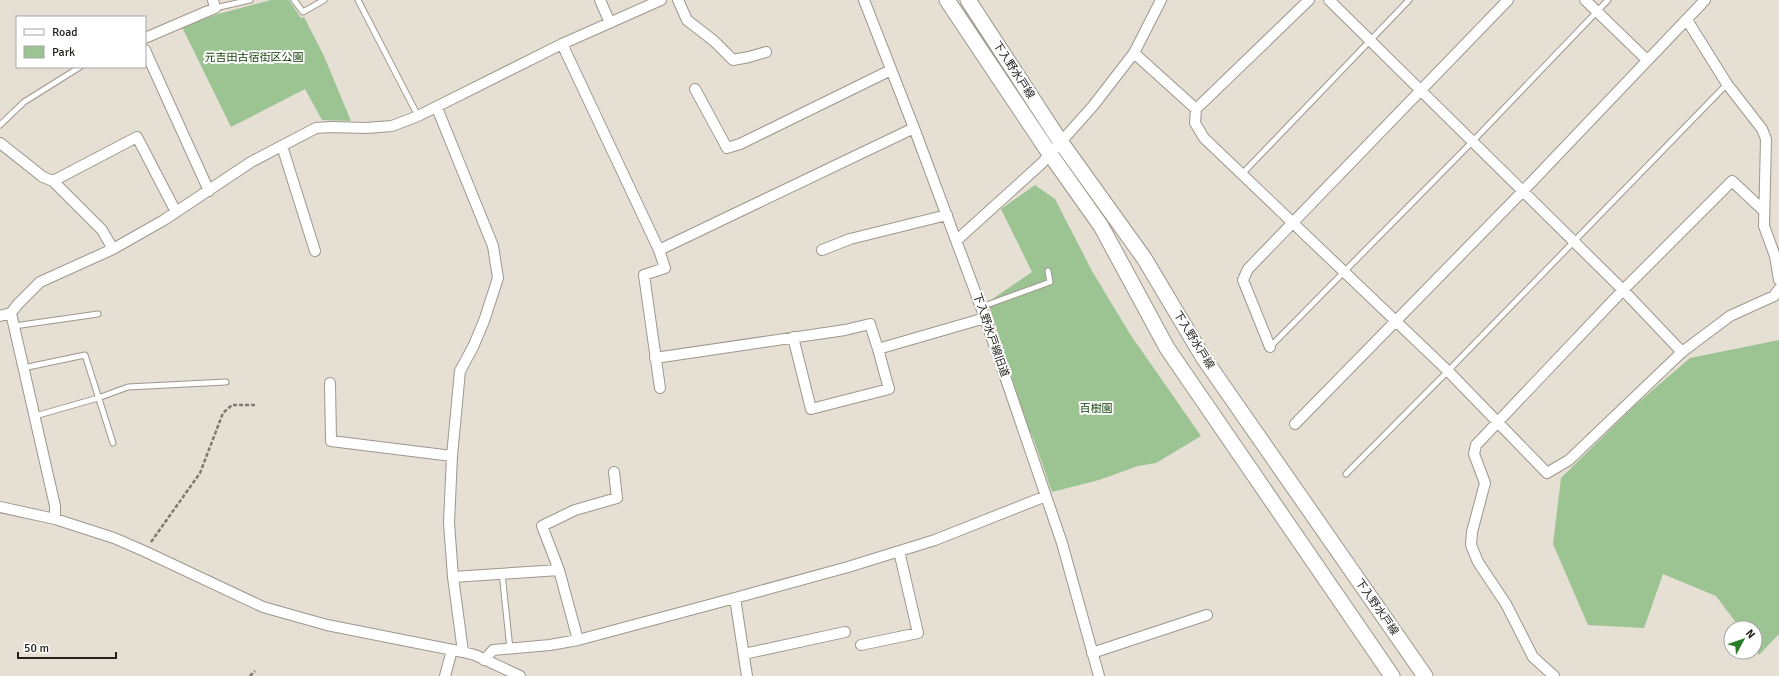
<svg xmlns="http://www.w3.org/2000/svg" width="1779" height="676" font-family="Signika,'Noto Sans JP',sans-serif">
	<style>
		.green { fill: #9cc493 }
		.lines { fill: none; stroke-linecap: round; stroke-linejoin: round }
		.lane-casing { stroke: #9d978c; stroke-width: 7 }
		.street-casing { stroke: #9d978c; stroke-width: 12 }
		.secondary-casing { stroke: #9d978c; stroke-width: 17 }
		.path { stroke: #7e7972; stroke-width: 2.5; stroke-dasharray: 4 2; stroke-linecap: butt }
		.lane { stroke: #fff; stroke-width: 5 }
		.street { stroke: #fff; stroke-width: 10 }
		.secondary { stroke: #fff; stroke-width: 15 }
		.labels { text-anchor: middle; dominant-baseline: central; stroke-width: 4; stroke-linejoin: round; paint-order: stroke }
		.park-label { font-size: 11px; fill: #134007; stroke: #fff }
		.street-label { font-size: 11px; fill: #24211d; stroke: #fff }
	</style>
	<rect width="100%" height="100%" fill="#e6dfd4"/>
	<path class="green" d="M 271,0 L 289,0 L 301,18 L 304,17 L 324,56 L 351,121 L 322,120 L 305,89 L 231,127 L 182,27 L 218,14 Z
		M 1035,185 L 1055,199 L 1092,271 L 1130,334 L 1201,436 L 1156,463 L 1138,466 L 1099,480 L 1052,492 L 1034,440 L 1026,422 L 988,302 L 1032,272 L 1001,209 Z
		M 1779,340 L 1779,634 L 1759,655 L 1755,649 L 1755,628 L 1740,628 L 1716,596 L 1663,574 L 1644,628 L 1588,625 L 1553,544 L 1561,478 L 1633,407 L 1690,358 Z"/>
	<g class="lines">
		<g class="lane-casing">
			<path id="lane" d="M 294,0 L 303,12 L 324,0
				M 358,0 L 418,116
				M 215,8 L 250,0
				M 0,125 L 24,102 L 80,67
				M 1242,174 L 1409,0
				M 981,307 L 1050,282 L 1048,271
				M 14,326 L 98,314
				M 1270,347 L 1472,142 L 1608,0
				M 23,368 L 85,355 L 113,443
				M 35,416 L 98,398 L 128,387 L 226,382
				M 1346,474 L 1448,371 L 1727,84
				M 502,573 L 510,649"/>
		</g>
		<g class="street-casing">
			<path id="street" d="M 600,0 L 610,23
				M 678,0 L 687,20 L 714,41 L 733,60 L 749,57 L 766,52
				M 864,0 L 914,128 L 985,318 L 1062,543 L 1099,676
				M 1309,0 L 1196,109 L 1195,123 L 1204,138 L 1448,371 L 1547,473 L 1569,460 L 1682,352 L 1730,316 L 1774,296 L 1779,289
				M 1329,0 L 1623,290 L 1682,352
				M 1585,0 L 1647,60
				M 1687,20 L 1727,84 L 1762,129 L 1766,139 L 1764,226 L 1775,256 L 1779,280
				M 145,38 L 215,8 L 213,0
				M 562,44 L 659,250 L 914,128
				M 145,50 L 209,191
				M 1134,53 L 1196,109
				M 695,89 L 727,148 L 740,144 L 891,70
				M 437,108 L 493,246 L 498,278 L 484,321 L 473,347 L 460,371 L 452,456 L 449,523 L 453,577 L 463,652
				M 0,143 L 43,177 L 53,181 L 102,230 L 113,249
				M 282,146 L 315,251
				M 53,181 L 137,137 L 176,212
				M 957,240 L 1042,163 L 1093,106 L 1134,53 L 1161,0
				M 659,250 L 665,268 L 644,275 L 660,388
				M 822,250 L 850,239 L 947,215
				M 11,313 L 55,506 L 55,519
				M 0,316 L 11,313 L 18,304 L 40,282 L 113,249 L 164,220 L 251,162 L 316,128 L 331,127 L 366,128 L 392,126 L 418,116 L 562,44 L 661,0
				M 793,337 L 811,409 L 889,389 L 878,349
				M 1270,347 L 1243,280 L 1248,269 L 1508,0
				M 655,358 L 845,330 L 870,324 L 878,349 L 985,318
				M 330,383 L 331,441 L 452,456
				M 1295,424 L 1523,191 L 1705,0
				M 0,507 L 55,519 L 114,538 L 144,551 L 263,607 L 327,625 L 463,652 L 475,655 L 520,676
				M 453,577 L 559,570
				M 735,598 L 747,676
				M 578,640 L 559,570 L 542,526 L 575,510 L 617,498 L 614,472
				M 861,645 L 918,633 L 899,551
				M 1092,653 L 1207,615
				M 744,654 L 845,632
				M 484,660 L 493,650 L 550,645 L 578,640 L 735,598 L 848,567 L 935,540 L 1046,496
				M 445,676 L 452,650
				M 1554,676 L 1533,657 L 1506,604 L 1478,562 L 1471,545 L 1472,532 L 1485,483 L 1474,454 L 1476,445 L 1623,290 L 1732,181 L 1764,211"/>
		</g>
		<g class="secondary-casing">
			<path id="secondary" d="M 947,0 L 1050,154 L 1101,226 L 1167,348 L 1392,676
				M 968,0 L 1060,141 L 1144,258 L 1203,357 L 1425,676"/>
		</g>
		<path class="path" d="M 151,542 L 200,473 L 223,413 L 232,405 L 255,405
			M 250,676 L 255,671"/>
		<use href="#lane" class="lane"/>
		<use href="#street" class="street"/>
		<use href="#secondary" class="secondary"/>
	</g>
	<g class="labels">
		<g class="park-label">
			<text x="254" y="57">元吉田古宿街区公園</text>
			<text x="1096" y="408">百樹園</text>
		</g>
		<g class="street-label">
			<text transform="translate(1014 70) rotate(57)">下入野水戸線</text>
			<text transform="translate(991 335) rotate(71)">下入野水戸線旧道</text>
			<text transform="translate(1194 340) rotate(58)">下入野水戸線</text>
			<text transform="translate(1377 607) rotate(55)">下入野水戸線</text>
		</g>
	</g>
	<rect x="16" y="16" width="130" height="52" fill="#ffffff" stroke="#a7a6a5"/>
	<rect x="24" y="29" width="20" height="6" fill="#ffffff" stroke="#a7a6a5"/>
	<text x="52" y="36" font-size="12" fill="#24211d">Road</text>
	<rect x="24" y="46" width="20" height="12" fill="#9cc493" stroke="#a7a6a5"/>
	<text x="52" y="56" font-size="12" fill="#24211d">Park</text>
	<g transform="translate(1743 640) rotate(50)"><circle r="19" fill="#ffffff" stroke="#a7a6a5"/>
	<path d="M0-3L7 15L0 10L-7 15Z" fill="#297c28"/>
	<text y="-6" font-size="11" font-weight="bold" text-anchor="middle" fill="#24211d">N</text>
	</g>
	<path d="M18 652v6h98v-6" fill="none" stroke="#24211d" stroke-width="2"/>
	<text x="24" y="652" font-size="12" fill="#24211d" stroke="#ffffff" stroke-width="3" paint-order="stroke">50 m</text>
</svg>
